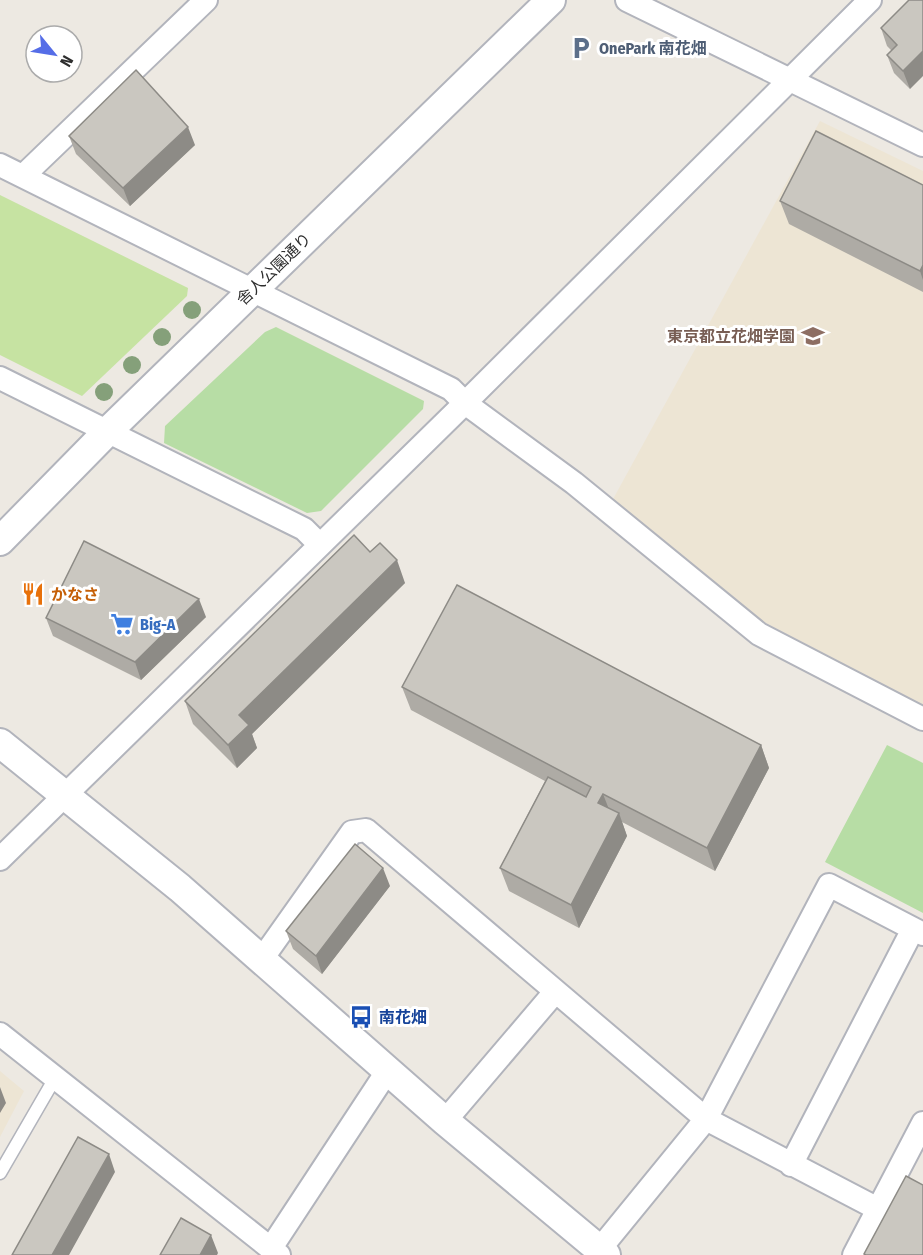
<svg xmlns="http://www.w3.org/2000/svg" width="923" height="1255" font-family="'Fira Sans Condensed','Noto Sans JP',sans-serif">
	<style>
		.education { fill: #ede5d4 }
		.green { fill: #b7dda5 }
		.pitch { fill: #c6e3a2 }
		.lines { fill: none; stroke-linecap: round; stroke-linejoin: round }
		.service-casing { stroke: #b2b4bc; stroke-width: 15 }
		.minor-casing { stroke: #b2b4bc; stroke-width: 26 }
		.tertiary-casing { stroke: #b2b4bc; stroke-width: 32 }
		.service { stroke: #fff; stroke-width: 12 }
		.minor { stroke: #fff; stroke-width: 22 }
		.tertiary { stroke: #fff; stroke-width: 28 }
		.tree { fill: #85a07a }
		.wall { fill: #aeaba5 }
		.shaded-wall { fill: #8d8b86 }
		.building { fill: #cac7c0; stroke: #8d8b86; stroke-width: 1.5 }
		.labels { text-anchor: middle; dominant-baseline: central; stroke-width: 6; stroke-linejoin: round; paint-order: stroke }
		.service-label { font-size: 16px; font-weight: bold; fill: #4e5e75; stroke: #fff; text-anchor: start }
		.street-label { font-size: 16px; fill: #2e2e2e; stroke: #fff }
		.education-label { font-size: 16px; font-weight: bold; fill: #785e54; stroke: #fff; text-anchor: end }
		.food-label { font-size: 16px; font-weight: bold; fill: #c56008; stroke: #fff; text-anchor: start }
		.shop-label { font-size: 16px; font-weight: bold; fill: #366cbe; stroke: #fff; text-anchor: start }
		.transit-label { font-size: 16px; font-weight: bold; fill: #164399; stroke: #fff; text-anchor: start }
	</style>
	<rect width="100%" height="100%" fill="#ede9e2"/>
	<path class="education" d="M 820,121 L 923,171 L 923,705 L 760,620 L 612,501 Z
		M 0,1071 L 24,1091 L 0,1137 Z"/>
	<path class="green" d="M 276,327 L 424,401 L 423,409 L 321,511 L 307,513 L 164,443 L 165,426 L 265,332 Z
		M 887,745 L 923,763 L 923,913 L 825,862 Z"/>
	<path class="pitch" d="M 0,195 L 188,288 L 187,296 L 82,396 L 0,355 Z"/>
	<g class="lines">
		<g class="service-casing">
			<path id="service" d="M 0,1173 L 55,1078"/>
		</g>
		<g class="minor-casing">
			<path id="minor" d="M 627,0 L 923,145
				M 0,165 L 451,389 L 465,403 L 574,483 L 759,634 L 923,719
				M 23,176 L 206,0
				M 0,378 L 304,529 L 320,545
				M 0,859 L 465,403 L 870,0
				M 262,959 L 352,832 L 366,830 L 706,1119 L 878,1209
				M 0,1034 L 279,1255
				M 445,1121 L 555,992
				M 791,1165 L 913,929
				M 271,1248 L 388,1070
				M 599,1250 L 706,1119 L 829,885 L 923,934
				M 854,1255 L 923,1123"/>
		</g>
		<g class="tertiary-casing">
			<path id="tertiary" d="M 0,541 L 107,432 L 551,0
				M 0,743 L 180,888 L 445,1121 L 606,1255"/>
		</g>
		<use href="#service" class="service"/>
		<use href="#minor" class="minor"/>
		<use href="#tertiary" class="tertiary"/>
	</g>
	<g class="tree">
		<circle cx="192" cy="310" r="9"/>
		<circle cx="162" cy="337" r="9"/>
		<circle cx="132" cy="365" r="9"/>
		<circle cx="104" cy="392" r="9"/>
	</g>
	<path class="wall" d="M 909,0 L 910,89 L 894,73 L 887,55 L 892,51 L 887,46 L 881,28 Z
		M 69,136 L 195,145 L 130,206 L 76,154 Z
		M 923,185 L 923,292 L 789,224 L 780,201 Z
		M 370,552 L 405,583 L 252,734 L 257,748 L 237,768 L 193,724 L 185,701 Z
		M 206,617 L 141,680 L 53,636 L 46,618 Z
		M 402,687 L 761,745 L 769,768 L 715,871 L 622,822 L 627,836 L 579,928 L 509,891 L 500,868 L 545,781 L 411,710 Z
		M 390,886 L 322,974 L 293,949 L 286,931 Z"/>
	<path class="shaded-wall" d="M 923,51 L 923,76 L 910,89 L 903,71 Z
		M 188,127 L 195,145 L 130,206 L 123,188 Z
		M 923,265 L 923,280 L 920,271 Z
		M 397,560 L 405,583 L 252,734 L 257,748 L 237,768 L 228,745 L 239,715 Z
		M 199,599 L 206,617 L 141,680 L 135,662 Z
		M 761,745 L 769,768 L 715,871 L 707,848 Z
		M 603,794 L 612,817 L 598,803 Z
		M 619,813 L 627,836 L 579,928 L 571,905 Z
		M 383,868 L 390,886 L 322,974 L 316,956 Z
		M 0,1087 L 6,1103 L 0,1113 Z
		M 109,1154 L 115,1172 L 69,1255 L 52,1255 Z
		M 211,1235 L 218,1253 L 217,1255 L 200,1255 Z"/>
	<path class="building" d="M 909,0 L 923,0 L 923,51 L 903,71 L 887,55 L 897,45 L 881,28 Z
		M 136,70 L 188,127 L 123,188 L 69,136 Z
		M 816,131 L 923,185 L 923,265 L 920,271 L 780,201 Z
		M 354,535 L 370,552 L 380,543 L 397,560 L 239,715 L 249,725 L 228,745 L 185,701 Z
		M 84,541 L 199,599 L 135,662 L 46,618 Z
		M 457,585 L 761,745 L 707,848 L 603,794 L 598,803 L 619,813 L 571,905 L 500,868 L 548,777 L 586,797 L 591,787 L 402,687 Z
		M 355,844 L 383,868 L 316,956 L 286,931 Z
		M 78,1137 L 109,1154 L 52,1255 L 12,1255 Z
		M 906,1176 L 923,1185 L 923,1255 L 866,1255 L 864,1254 Z
		M 181,1218 L 211,1235 L 200,1255 L 160,1255 Z"/>
	<defs>
		<g id="parking-bare" transform="scale(1.8)"><path d="M-3.5-5.5H1a3.5 3.5 0 0 1 0 7H-1V5.5H-3.5ZM-1-3.4V-.6H.8a1.4 1.4 0 0 0 0-2.8Z" fill="#5c6f8a" stroke="#fff" stroke-width="2.5" paint-order="stroke"/></g>
		<g id="school-bare" transform="scale(1.8)"><path d="M0-5L7-2L0 1L-7-2ZM-4 1L0 2.5L4 1V4Q0 6-4 4Z" fill="#8d6e63" stroke="#fff" stroke-width="2.5" paint-order="stroke"/></g>
		<g id="restaurant-bare" transform="scale(1.8)"><path d="M-5-6h1v4h1v-4h1v4h1v-4h1v5L-1.5 .5V6h-2V.5L-5-1ZM5-6V6H3V1.5H1.5Q1.5-4 5-6Z" fill="#e8710a" stroke="#fff" stroke-width="2.5" paint-order="stroke"/></g>
		<g id="supermarket-bare" transform="scale(1.8)"><path d="M-6-5.5h2.5l.6 2H6L4.5 2H-2.5L-4.4-4H-6ZM-1.5 3.2a1.3 1.3 0 1 0 .1 0ZM3 3.2a1.3 1.3 0 1 0 .1 0Z" fill="#3f7fe0" stroke="#fff" stroke-width="2.5" paint-order="stroke"/></g>
		<g id="bus-bare" transform="scale(1.8)"><path d="M-5-6H5V4H4V6H2V4H-2V6H-4V4H-5ZM-3.5-4V0h7V-4ZM-3.5 1.2v1.5H-2V1.2ZM2 1.2v1.5H3.5V1.2Z" fill="#1a4fb4" stroke="#fff" stroke-width="2.5" paint-order="stroke"/></g>
	</defs>
	<g fill-rule="evenodd">
		<use href="#parking-bare" x="581" y="48"/>
		<use href="#school-bare" x="813" y="336"/>
		<use href="#restaurant-bare" x="33" y="594"/>
		<use href="#supermarket-bare" x="122" y="624"/>
		<use href="#bus-bare" x="361" y="1017"/>
	</g>
	<g class="labels">
		<g class="service-label">
			<text x="599" y="48">OnePark 南花畑</text>
		</g>
		<g class="street-label">
			<text transform="translate(274 269) rotate(-44)">舎人公園通り</text>
		</g>
		<g class="education-label">
			<text x="795" y="336">東京都立花畑学園</text>
		</g>
		<g class="food-label">
			<text x="51" y="594">かなさ</text>
		</g>
		<g class="shop-label">
			<text x="140" y="624">Big-A</text>
		</g>
		<g class="transit-label">
			<text x="379" y="1017">南花畑</text>
		</g>
	</g>
	<g transform="translate(54 54) rotate(120)"><circle r="28" fill="#ffffff" stroke="#ababab" stroke-width="1.5"/>
	<path d="M0-4.5L10 22L0 15L-10 22Z" fill="#556de7"/>
	<text y="-9" font-size="16" font-weight="bold" text-anchor="middle" fill="#2e2e2e">N</text>
	</g>
</svg>
